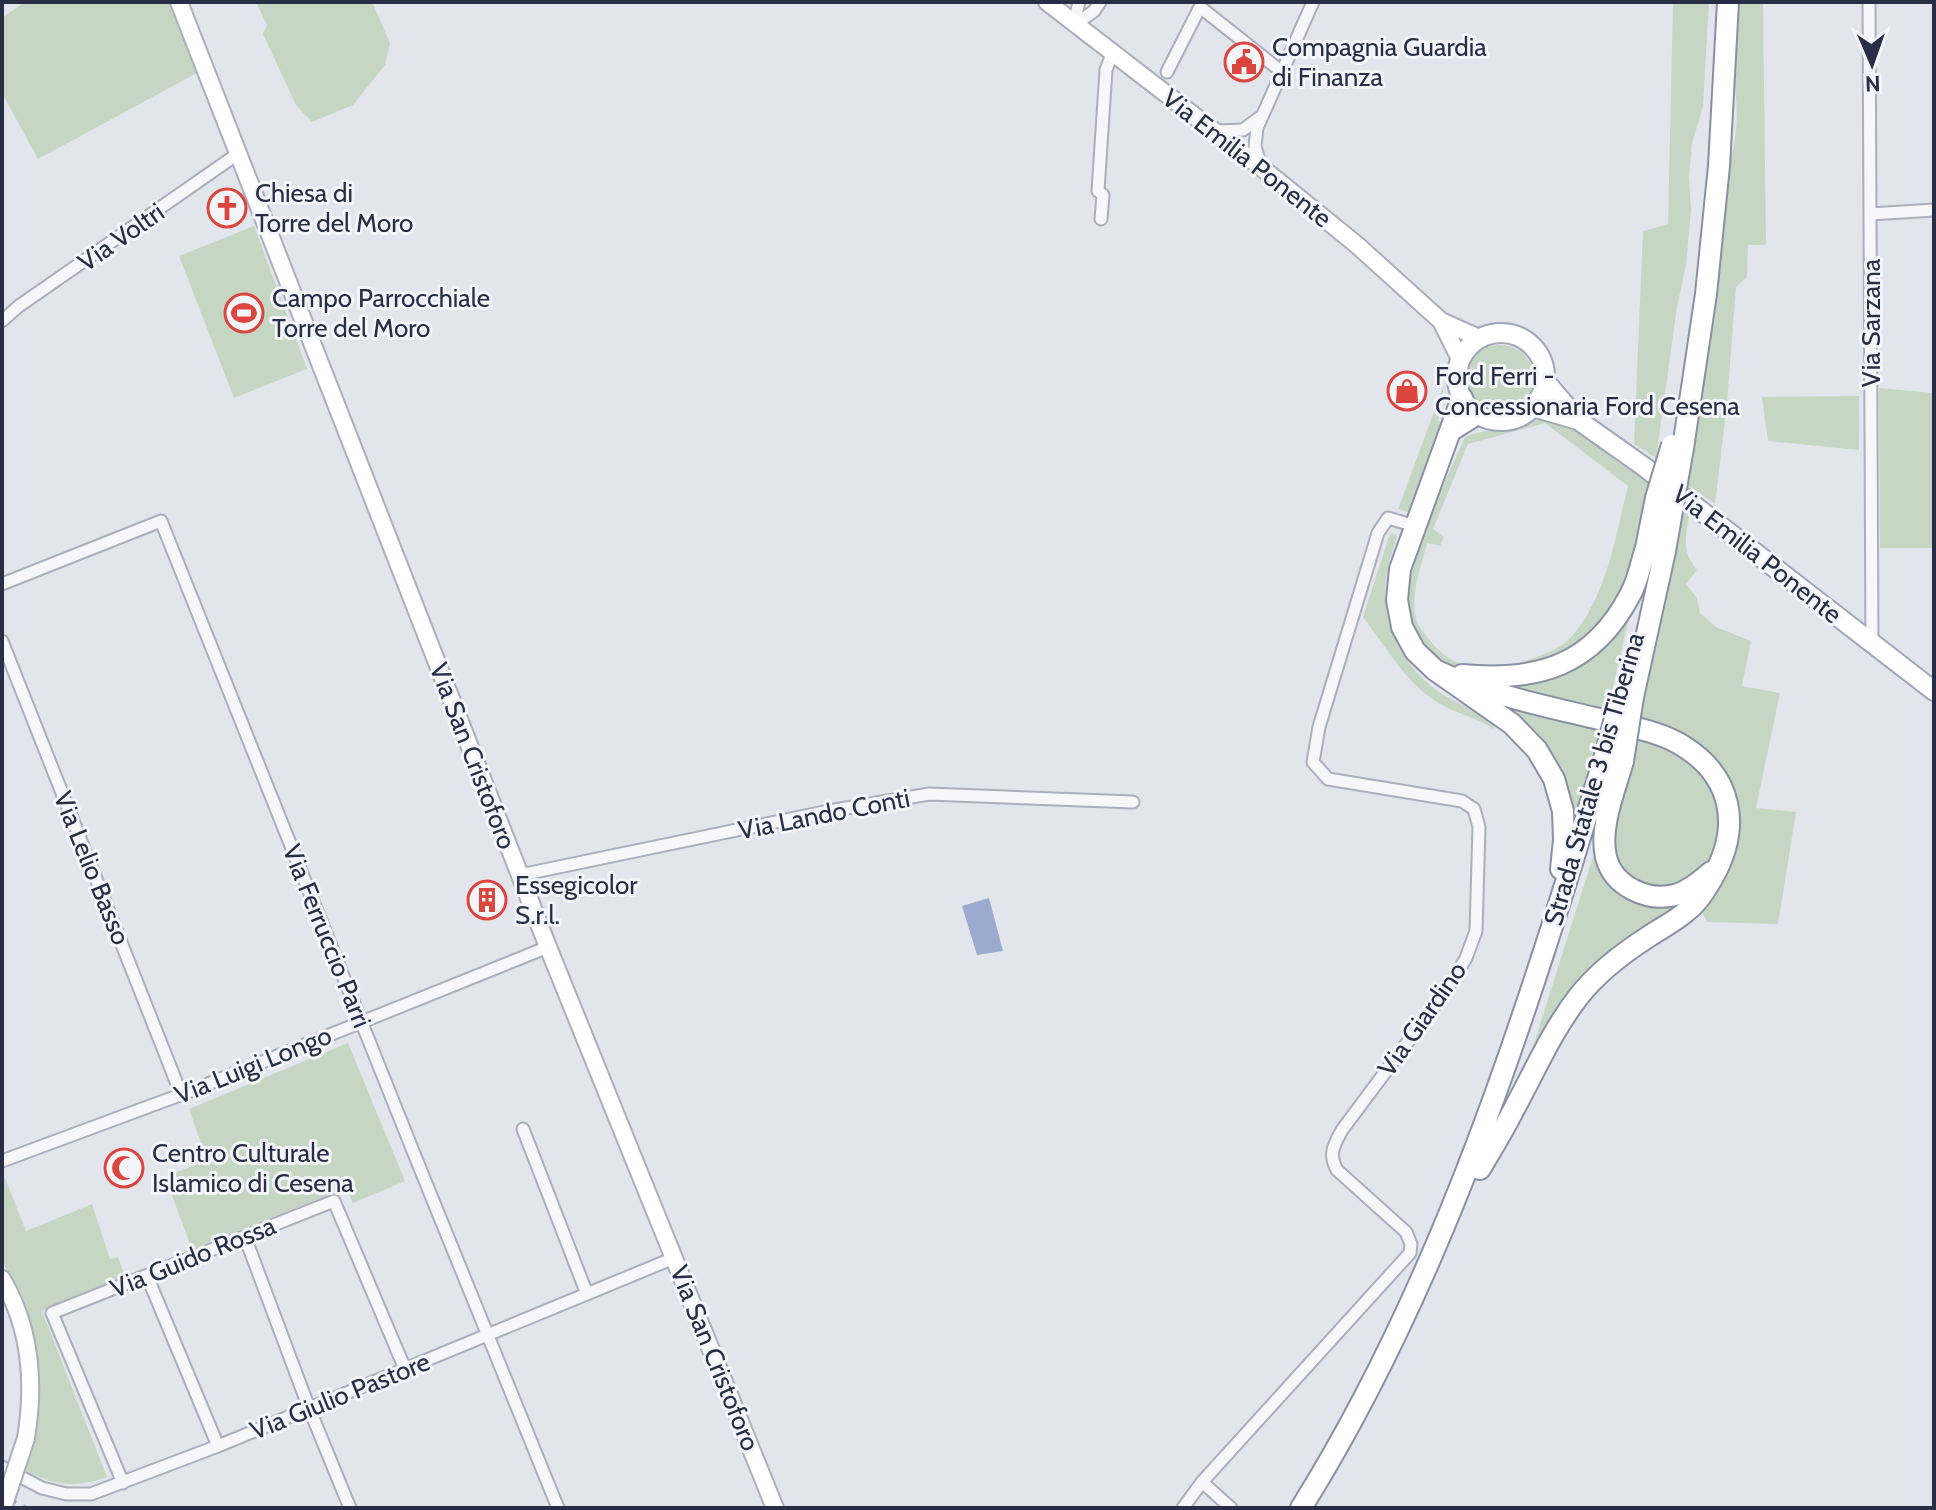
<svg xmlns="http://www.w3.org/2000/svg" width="1936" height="1510" font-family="Cabin,sans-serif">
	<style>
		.green { fill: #c5d7c3; fill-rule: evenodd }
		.water { fill: #9babcf }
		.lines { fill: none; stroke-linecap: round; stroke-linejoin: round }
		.street-casing { stroke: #abaebb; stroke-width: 15 }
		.secondary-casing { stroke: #abaebb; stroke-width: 20 }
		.primary-casing { stroke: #a1a6ba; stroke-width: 22 }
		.highway-casing { stroke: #898fa5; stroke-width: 24 }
		.street { stroke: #f7f7fa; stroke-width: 11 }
		.secondary { stroke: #fff; stroke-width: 16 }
		.primary { stroke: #fff; stroke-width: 18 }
		.highway { stroke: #fff; stroke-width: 20 }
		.rail { stroke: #7b8098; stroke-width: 3; stroke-dasharray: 4 8; stroke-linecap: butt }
		.secondary-bridge-casing { stroke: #abaebb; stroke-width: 20; stroke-linecap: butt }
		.highway-bridge-casing { stroke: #898fa5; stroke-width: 24; stroke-linecap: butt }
		.secondary-bridge { stroke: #fff; stroke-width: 16 }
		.highway-bridge { stroke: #fff; stroke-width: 20 }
		.labels { text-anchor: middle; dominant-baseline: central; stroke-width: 6; stroke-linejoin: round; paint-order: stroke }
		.poi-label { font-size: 26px; fill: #292e47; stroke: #f3f5f9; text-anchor: start }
		.street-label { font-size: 26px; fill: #292e47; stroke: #f3f5f9 }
	</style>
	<rect width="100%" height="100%" fill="#e3e5ed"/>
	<path class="green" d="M 25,2 L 169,2 L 197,73 L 38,159 L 2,93 L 2,18 Z
		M 256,2 L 372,2 L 390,43 L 385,65 L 353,105 L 312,122 L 296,105 L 263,34 L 267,25 Z
		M 1673,2 L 1709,2 L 1703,106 L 1692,144 L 1689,176 L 1691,210 L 1686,265 L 1677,307 L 1656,458 L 1634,444 L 1643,231 L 1668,224 Z
		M 1735,2 L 1763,2 L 1766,245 L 1748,245 L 1747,277 L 1736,287 L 1727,403 L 1715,504 L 1686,484 L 1725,174 C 1742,134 1736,105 1734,64 C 1733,44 1735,23 1735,2 Z
		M 254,226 L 307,369 L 234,398 L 179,256 Z
		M1466 379a34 34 0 1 1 68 0a34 34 0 1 1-68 0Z
		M 1444,385 L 1438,420 L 1445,424 L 1408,512 L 1398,509 Z
		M 1879,388 L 1934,393 L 1934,548 L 1880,548 Z
		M 1859,396 L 1859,450 L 1768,441 L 1762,397 Z
		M 1551,418 L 1575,425 L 1651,482 C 1643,519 1634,586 1611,616 C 1600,631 1584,648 1567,658 C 1535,677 1470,682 1439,660 C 1425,650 1417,635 1412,620 C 1409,612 1406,599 1407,590 C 1408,581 1413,570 1415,561 C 1427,518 1447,478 1465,437 C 1483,429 1494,432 1511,427 C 1526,424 1536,419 1551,418 ZM 1545,423 L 1628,486 C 1615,537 1608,592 1573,635 C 1563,647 1546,654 1531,659 C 1491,673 1455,674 1427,637 C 1424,632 1419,627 1417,622 C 1409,595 1421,569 1427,543 L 1440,546 L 1444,537 L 1433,529 L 1468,444 Z
		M 1680,509 L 1689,516 C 1685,538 1682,552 1697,570 L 1686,584 L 1697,598 L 1700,613 L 1716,627 L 1751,641 L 1742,686 L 1780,693 L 1756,808 L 1796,812 L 1778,924 L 1707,922 L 1700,909 C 1739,866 1740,845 1729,789 L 1638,721 Z
		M 1390,533 L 1397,536 C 1394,548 1389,560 1387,572 C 1378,624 1403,670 1447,697 C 1463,706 1481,712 1498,721 L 1493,729 C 1477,717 1459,715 1442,705 C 1408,687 1386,647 1363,617 Z
		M 1632,605 L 1606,716 L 1471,682 C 1491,682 1514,685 1534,682 C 1579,674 1603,637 1632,605 Z
		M 1481,699 L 1601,729 L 1568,854 L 1563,794 Z
		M 1633,738 L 1676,751 L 1701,772 L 1716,796 L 1720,818 L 1718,843 L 1708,865 L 1671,890 L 1635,885 L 1611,854 L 1609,829 Z
		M 1597,844 L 1608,880 L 1694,894 L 1644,934 L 1535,1051 L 1532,1050 Z
		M 348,1043 L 405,1181 L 353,1203 L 346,1188 L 192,1249 L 165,1177 L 207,1160 L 189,1109 Z
		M 5,1178 L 26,1231 L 92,1204 L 110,1259 L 118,1257 L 125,1277 L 42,1311 L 107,1477 C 76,1488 54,1486 25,1470 C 43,1413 45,1358 24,1302 C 19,1287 5,1273 2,1258 C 0,1238 2,1201 2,1179 Z"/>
	<path class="water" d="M 989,898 L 1003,951 L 977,955 L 962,906 Z"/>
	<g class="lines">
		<g class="street-casing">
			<path id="street" d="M 1869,2 L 1872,644
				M 1074,23 L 1079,2
				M 1076,24 L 1094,11 L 1100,2
				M 1167,72 L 1200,7 L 1282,72
				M 1216,131 L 1243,130 L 1259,118
				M 1260,164 L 1255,146 L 1257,128 L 1313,2
				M 1870,214 L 1934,210
				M 1101,219 L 1103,195 L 1098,191 L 1106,70 L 1112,54
				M 2,321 L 19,306 L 239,153
				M 2,584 L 161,521 L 417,1161 L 558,1508
				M 2,641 L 181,1094
				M 520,875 L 829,811 L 929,794 L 1133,802
				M 523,1129 L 587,1294
				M 2,1161 L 188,1092 L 548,947
				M 245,1237 L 309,1408 L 350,1508
				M 147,1276 L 218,1446
				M 2,1467 L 42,1488 L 66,1494 L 91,1494 L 218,1446 L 674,1258
				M 1202,1482 L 1231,1508
				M 123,1483 L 52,1313 L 334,1201 L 405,1369
				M 1183,1508 L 1202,1482 L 1410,1253 L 1411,1244 L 1406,1232 L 1337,1170 C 1328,1154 1334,1145 1342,1130 L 1448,988 L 1466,958 L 1476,931 L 1479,827 L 1474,809 L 1462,801 L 1328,779 L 1313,762 L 1319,727 L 1378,533 L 1388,518 L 1415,526"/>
		</g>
		<g class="secondary-casing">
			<path id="secondary" d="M 179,2 L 548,947 L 775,1508
				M 1047,2 L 1262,168 L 1357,245 L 1441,321 L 1479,338
				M 1441,321 L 1460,359
				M 2,1279 C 31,1328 35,1383 26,1438"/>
		</g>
		<g class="primary-casing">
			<path id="primary" d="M1457 377a44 44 0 1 1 88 0a44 44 0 1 1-88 0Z
				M 1545,381 L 1578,420 L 1643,466 L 1934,691
				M 1533,407 L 1578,420"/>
		</g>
		<g class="highway-casing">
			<path id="highway" d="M 1462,398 L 1400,569 L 1397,600 L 1402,627 L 1415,651 L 1435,670 L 1512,724 L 1537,750 L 1554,779 L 1563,811 L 1564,840 L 1561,869
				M 1450,431 L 1477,414
				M 1683,448 L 1706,294 L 1719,166 L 1728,2
				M 1435,670 C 1488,695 1546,706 1603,720 C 1629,727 1660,731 1683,746 C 1733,777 1741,827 1713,877 C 1706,889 1699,901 1688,910 C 1676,921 1661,928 1648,937 C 1623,953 1598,972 1579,996 C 1551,1032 1535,1071 1513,1111 C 1503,1131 1491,1150 1480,1169
				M 1462,675 C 1537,682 1593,666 1630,595 C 1638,581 1641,563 1646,548
				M 1633,697 L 1665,551
				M 1623,761 C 1615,790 1599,827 1606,857 C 1613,886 1647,902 1675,895 C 1689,891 1700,881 1711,872
				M 1301,1508 C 1445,1278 1526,1014 1605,756"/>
		</g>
		<use href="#street" class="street"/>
		<use href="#secondary" class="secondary"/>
		<use href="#primary" class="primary"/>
		<use href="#highway" class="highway"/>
		<path class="rail" d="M 2,1495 L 27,1508"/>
		<g class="secondary-bridge-casing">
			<path id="secondary-bridge" d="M 3,1508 L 26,1438"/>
		</g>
		<g class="highway-bridge-casing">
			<path id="highway-bridge" d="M 1646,548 L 1656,498 L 1672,445
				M 1665,551 L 1683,448
				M 1605,756 L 1621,695
				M 1623,761 L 1633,697"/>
		</g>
		<use href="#secondary-bridge" class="secondary-bridge"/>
		<use href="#highway-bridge" class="highway-bridge"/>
	</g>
	<defs>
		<g id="civic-ring" transform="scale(2)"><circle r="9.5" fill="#f3f5f9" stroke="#dc443e" stroke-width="1.5"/><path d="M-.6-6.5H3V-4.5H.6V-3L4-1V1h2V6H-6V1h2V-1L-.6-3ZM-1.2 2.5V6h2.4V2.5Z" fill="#dc443e"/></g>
		<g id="church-ring" transform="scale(2)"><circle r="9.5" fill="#f3f5f9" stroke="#dc443e" stroke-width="1.5"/><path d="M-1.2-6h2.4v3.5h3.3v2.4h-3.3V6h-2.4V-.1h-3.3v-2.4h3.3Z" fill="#dc443e"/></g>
		<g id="stadium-ring" transform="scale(2)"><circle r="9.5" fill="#f3f5f9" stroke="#dc443e" stroke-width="1.5"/><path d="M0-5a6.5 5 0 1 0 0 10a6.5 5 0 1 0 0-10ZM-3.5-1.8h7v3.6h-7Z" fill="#dc443e"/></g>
		<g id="shop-ring" transform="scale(2)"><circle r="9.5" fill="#f3f5f9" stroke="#dc443e" stroke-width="1.5"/><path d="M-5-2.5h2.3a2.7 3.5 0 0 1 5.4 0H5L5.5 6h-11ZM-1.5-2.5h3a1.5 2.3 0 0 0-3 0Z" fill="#dc443e"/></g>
		<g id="building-ring" transform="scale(2)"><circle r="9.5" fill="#f3f5f9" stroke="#dc443e" stroke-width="1.5"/><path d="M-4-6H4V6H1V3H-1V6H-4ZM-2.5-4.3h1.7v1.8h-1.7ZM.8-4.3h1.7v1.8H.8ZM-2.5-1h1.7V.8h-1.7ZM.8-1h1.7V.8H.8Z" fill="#dc443e"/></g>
		<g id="mosque-ring" transform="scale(2)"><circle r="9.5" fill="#f3f5f9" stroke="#dc443e" stroke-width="1.5"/><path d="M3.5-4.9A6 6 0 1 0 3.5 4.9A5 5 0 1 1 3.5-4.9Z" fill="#dc443e"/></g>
	</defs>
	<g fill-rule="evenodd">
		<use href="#civic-ring" x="1244" y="62"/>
		<use href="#church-ring" x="227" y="208"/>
		<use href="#stadium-ring" x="244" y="313"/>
		<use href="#shop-ring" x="1407" y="391"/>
		<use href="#building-ring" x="487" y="900"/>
		<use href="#mosque-ring" x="124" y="1168"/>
	</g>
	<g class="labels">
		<g class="poi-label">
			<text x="1272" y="47">Compagnia Guardia<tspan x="1272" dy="30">di Finanza</tspan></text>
			<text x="255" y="193">Chiesa di<tspan x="255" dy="30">Torre del Moro</tspan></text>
			<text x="272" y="298">Campo Parrocchiale<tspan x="272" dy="30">Torre del Moro</tspan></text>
			<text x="1435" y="376">Ford Ferri -<tspan x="1435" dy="30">Concessionaria Ford Cesena</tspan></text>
			<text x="515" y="885">Essegicolor<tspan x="515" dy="30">S.r.l.</tspan></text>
			<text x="152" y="1153">Centro Culturale<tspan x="152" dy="30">Islamico di Cesena</tspan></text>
		</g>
		<g class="street-label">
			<text transform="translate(1247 158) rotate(38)">Via Emilia Ponente</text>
			<text transform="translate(121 237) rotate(-35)">Via Voltri</text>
			<text transform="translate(1871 323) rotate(-90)">Via Sarzana</text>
			<text transform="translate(1757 554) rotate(38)">Via Emilia Ponente</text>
			<text transform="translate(473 756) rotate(69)">Via San Cristoforo</text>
			<text transform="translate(1594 779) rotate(-74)">Strada Statale 3 bis Tiberina</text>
			<text transform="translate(824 814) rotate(-11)">Via Lando Conti</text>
			<text transform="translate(92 868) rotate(68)">Via Lelio Basso</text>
			<text transform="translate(327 936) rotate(68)">Via Ferruccio Parri</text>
			<text transform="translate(1422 1019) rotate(-55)">Via Giardino</text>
			<text transform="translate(253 1065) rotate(-22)">Via Luigi Longo</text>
			<text transform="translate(193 1257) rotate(-22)">Via Guido Rossa</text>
			<text transform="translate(715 1358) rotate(68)">Via San Cristoforo</text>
			<text transform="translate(340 1396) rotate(-22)">Via Giulio Pastore</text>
		</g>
	</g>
	<rect width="1936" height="1510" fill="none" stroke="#292e47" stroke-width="8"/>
	<g transform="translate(1872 64) rotate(178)" stroke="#f3f5f9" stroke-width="6" paint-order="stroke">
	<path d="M0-6L14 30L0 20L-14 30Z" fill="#292e47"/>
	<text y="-12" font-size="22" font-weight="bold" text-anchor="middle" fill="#292e47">N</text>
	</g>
</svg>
